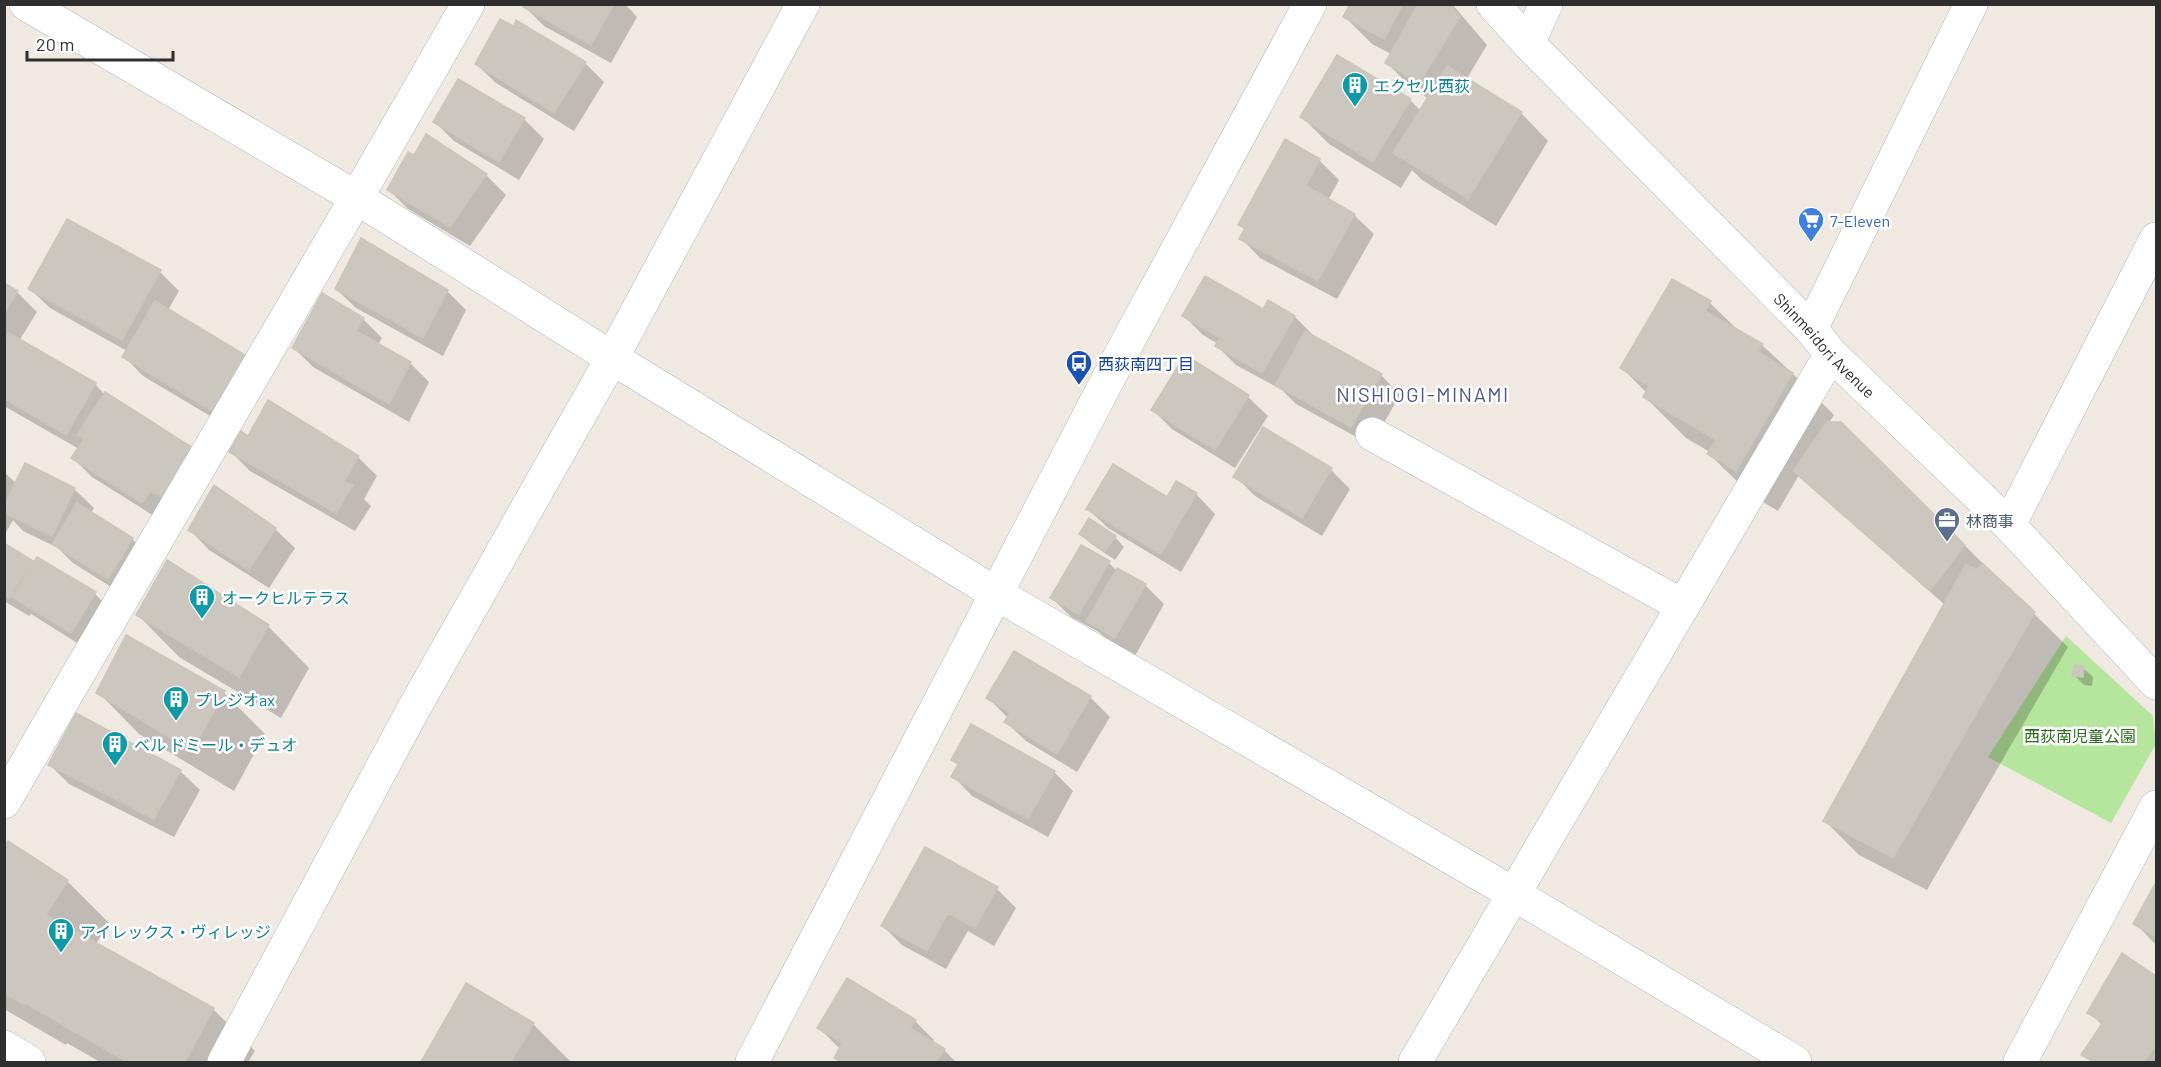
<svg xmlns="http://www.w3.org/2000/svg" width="2161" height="1067" font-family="Barlow,'Noto Sans JP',sans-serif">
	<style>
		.park { fill: #b6e59e }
		.shadow { fill: #0003 }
		.building { fill: #cbc7bf; stroke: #cbc5ba; stroke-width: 1.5 }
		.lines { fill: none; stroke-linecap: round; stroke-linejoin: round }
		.minor-casing { stroke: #b4b7c1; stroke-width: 34 }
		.tertiary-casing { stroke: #b4b7c1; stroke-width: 34 }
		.minor { stroke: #fff; stroke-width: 33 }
		.tertiary { stroke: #fff; stroke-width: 33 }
		.labels { text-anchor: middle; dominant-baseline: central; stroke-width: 5; stroke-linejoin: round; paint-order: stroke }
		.culture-label { font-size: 16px; fill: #0d838f; stroke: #fff; text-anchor: start }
		.shop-label { font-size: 16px; fill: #366cbe; stroke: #fff; text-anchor: start }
		.street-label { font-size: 16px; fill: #2e2e2e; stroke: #fff }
		.transit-label { font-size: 16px; fill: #164399; stroke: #fff; text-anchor: start }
		.service-label { font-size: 16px; fill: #4e5e75; stroke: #fff; text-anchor: start }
		.park-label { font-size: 16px; fill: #2c6e1b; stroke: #fff }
		.quarter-label { font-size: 20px; letter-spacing: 1.5px; fill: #4d5680; stroke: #fff }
	</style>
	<rect width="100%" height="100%" fill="#efe9e1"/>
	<path class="park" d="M 2066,636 L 2153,716 L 2156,744 L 2111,823 L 1988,757 Z"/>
	<path class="shadow" d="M 526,4 L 625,4 L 637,17 L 611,63 L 544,26 L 525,7 Z
		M 1351,4 L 1452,4 L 1487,45 L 1466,80 L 1521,113 L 1548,141 L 1496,226 L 1422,180 L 1412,170 L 1401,188 L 1329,144 L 1302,117 L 1410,100 L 1421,111 L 1428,98 L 1414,90 L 1387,63 L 1391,54 L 1372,44 L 1345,17 Z
		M 585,63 L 604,82 L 574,131 L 496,83 L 476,64 Z
		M 459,81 L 524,119 L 544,139 L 519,180 L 454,141 L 435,122 Z
		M 427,136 L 487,176 L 506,195 L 470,246 L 408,209 L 389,190 L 415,157 Z
		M 1285,141 L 1320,161 L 1339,180 L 1328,200 L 1354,215 L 1374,234 L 1337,299 L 1260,258 L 1241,238 L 1245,230 L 1240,225 Z
		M 160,272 L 179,291 L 168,310 L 237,432 L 143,376 L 124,356 L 127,351 L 50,308 L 30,289 Z
		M 4,284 L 17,292 L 37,312 L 19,341 L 95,384 L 105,395 L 195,451 L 162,521 L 92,477 L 73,458 L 79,449 L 4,406 Z
		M 336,289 L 447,291 L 466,310 L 443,356 L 356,308 Z
		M 1710,303 L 1741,333 L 1762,345 L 1793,374 L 1834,415 L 1829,423 L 1840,423 L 2068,647 L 1927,890 L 1859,855 L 1825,821 L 1945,605 L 1799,475 L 1778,511 L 1751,495 L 1709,454 L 1710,452 L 1686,438 L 1645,397 L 1647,393 L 1622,368 Z
		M 1264,311 L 1295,317 L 1314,336 L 1381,375 L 1400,395 L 1371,445 L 1296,404 L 1282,390 L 1236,365 L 1217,346 L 1218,344 L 1203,335 L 1184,316 Z
		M 363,319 L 382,338 L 378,345 L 410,363 L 429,382 L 409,422 L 313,367 L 294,348 Z
		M 1186,357 L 1248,397 L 1268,416 L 1235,468 L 1172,429 L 1153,410 Z
		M 249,438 L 358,457 L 377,476 L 364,499 L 371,506 L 355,531 L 250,471 L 230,451 Z
		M 1331,470 L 1350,489 L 1322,536 L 1255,496 L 1235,476 Z
		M 4,472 L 17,484 L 74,489 L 94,508 L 91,513 L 132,539 L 152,558 L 127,597 L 73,563 L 58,548 L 23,531 L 13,520 L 4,536 Z
		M 1177,483 L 1196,494 L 1215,514 L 1181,572 L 1108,528 L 1088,509 L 1167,499 Z
		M 275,529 L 295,548 L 269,588 L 209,550 L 190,530 Z
		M 1081,534 L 1115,537 L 1124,547 L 1115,560 L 1090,543 Z
		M 4,545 L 34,564 L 95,594 L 114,613 L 90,651 L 31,614 L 29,616 L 4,601 Z
		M 1109,563 L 1117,571 L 1145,585 L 1164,604 L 1135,656 L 1107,640 L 1099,632 L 1071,617 L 1052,598 Z
		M 138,615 L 268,626 L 309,668 L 281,718 L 179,657 Z
		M 1014,653 L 1090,697 L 1110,717 L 1077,772 L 1026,741 L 1006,722 L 1008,718 L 988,698 Z
		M 2083,668 L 2093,677 L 2092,686 L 2084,685 L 2074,675 Z
		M 98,692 L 224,693 L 265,734 L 234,791 L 139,734 Z
		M 953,760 L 1054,772 L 1073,791 L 1048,837 L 972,796 L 953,776 L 959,766 Z
		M 50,765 L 180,771 L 200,790 L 174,837 L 69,784 Z
		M 4,850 L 67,881 L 109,923 L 96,944 L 213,1009 L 255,1051 L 248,1062 L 100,1062 L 67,1043 L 66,1045 L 4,1009 Z
		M 2156,885 L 2156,945 L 2135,923 Z
		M 997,889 L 1016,908 L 994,946 L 968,931 L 946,969 L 902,945 L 883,926 Z
		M 2123,955 L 2156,978 L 2156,1062 L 2091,1062 L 2083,1055 L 2103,1026 L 2089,1012 Z
		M 467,985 L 533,1024 L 571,1062 L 423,1062 Z
		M 915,1021 L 934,1040 L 932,1043 L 944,1050 L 956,1062 L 841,1062 L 835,1057 L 840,1049 L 819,1028 Z"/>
	<path class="building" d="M 524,4 L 614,4 L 591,45 L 523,7 Z
		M 1350,4 L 1403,4 L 1384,39 L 1343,17 Z
		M 1418,4 L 1450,4 L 1460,17 L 1419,83 L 1385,63 Z
		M 500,19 L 514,26 L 516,20 L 586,62 L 554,113 L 475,64 Z
		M 1337,55 L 1411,99 L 1373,162 L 1300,117 Z
		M 1447,66 L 1522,112 L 1468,199 L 1393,153 Z
		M 458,79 L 525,118 L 499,162 L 433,122 Z
		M 426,134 L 487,174 L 450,227 L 387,190 L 408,152 L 414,155 Z
		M 1285,139 L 1320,159 L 1306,186 L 1355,214 L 1318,281 L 1239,239 L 1245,228 L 1238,225 Z
		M 67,219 L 161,270 L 122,340 L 28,289 Z
		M 361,238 L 448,290 L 423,338 L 335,289 Z
		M 1205,276 L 1263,309 L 1268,300 L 1295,316 L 1262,373 L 1215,346 L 1220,338 L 1182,316 Z
		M 1672,279 L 1711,301 L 1705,311 L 1763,344 L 1758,352 L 1793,373 L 1736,471 L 1707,454 L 1716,440 L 1643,397 L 1649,386 L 1620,368 Z
		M 4,283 L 18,291 L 4,314 Z
		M 322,293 L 364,318 L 356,331 L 411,362 L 389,404 L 292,348 Z
		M 155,301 L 250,358 L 217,414 L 122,357 Z
		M 1305,331 L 1382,374 L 1351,427 L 1275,385 Z
		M 9,333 L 96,383 L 66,435 L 4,399 L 4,341 Z
		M 1185,355 L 1249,395 L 1215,450 L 1151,410 Z
		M 105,392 L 196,450 L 164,499 L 151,491 L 142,503 L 71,458 L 84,439 L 77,435 Z
		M 268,400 L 359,456 L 344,482 L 353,485 L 336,513 L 229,452 L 241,431 L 248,436 Z
		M 1827,422 L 1841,422 L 1965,545 L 1930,591 L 1793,471 Z
		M 1263,427 L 1332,468 L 1302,518 L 1233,477 Z
		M 25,463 L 75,488 L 52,536 L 4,513 L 4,506 Z
		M 1113,464 L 1167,497 L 1176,481 L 1197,493 L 1161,554 L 1086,509 Z
		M 214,485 L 276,528 L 249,570 L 188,530 Z
		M 77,503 L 133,538 L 108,579 L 52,544 Z
		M 1089,518 L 1116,536 L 1105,551 L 1079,534 Z
		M 4,543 L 33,561 L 9,598 L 4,595 Z
		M 1081,545 L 1110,561 L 1079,614 L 1050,598 Z
		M 37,557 L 96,592 L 71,633 L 12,597 Z
		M 167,560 L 269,625 L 239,677 L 136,615 Z
		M 1982,563 L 2035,612 L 1893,858 L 1823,821 L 1966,564 L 1976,570 Z
		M 1117,568 L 1146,584 L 1115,638 L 1086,621 Z
		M 126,635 L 225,691 L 192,751 L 96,693 Z
		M 1014,651 L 1091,696 L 1057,754 L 1004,722 L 1010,713 L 986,698 Z
		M 2074,665 L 2084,666 L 2083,677 L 2072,676 Z
		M 76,713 L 181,770 L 154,819 L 48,765 Z
		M 971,724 L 1055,771 L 1028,819 L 951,777 L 958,764 L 951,760 Z
		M 8,841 L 68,880 L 46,915 L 214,1008 L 185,1062 L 127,1062 L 25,1003 L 24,1005 L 4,993 L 4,847 Z
		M 925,847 L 998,887 L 975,928 L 948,913 L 927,951 L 881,926 Z
		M 2156,882 L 2156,937 L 2133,924 Z
		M 2122,953 L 2156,976 L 2156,1045 L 2144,1062 L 2094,1062 L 2081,1055 L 2103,1022 L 2087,1013 Z
		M 847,978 L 916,1020 L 910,1028 L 945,1049 L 936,1062 L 842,1062 L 834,1058 L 842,1043 L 817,1028 Z
		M 466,983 L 534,1023 L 511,1062 L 421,1062 Z"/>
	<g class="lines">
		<g class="minor-casing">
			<path id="minor" d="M 26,4 L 357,198 L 612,358 L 995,593 L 1514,894 L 1795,1062
				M 1528,43 L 1546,4
				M 1811,329 L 1971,4
				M 1372,434 L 1683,606
				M 2009,525 L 2156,239
				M 4,802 C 158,535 316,271 468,4
				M 224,1062 L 413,710 L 612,358 L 803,4
				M 1415,1062 L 1831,354
				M 2020,1062 L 2156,807"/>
		</g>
		<g class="tertiary-casing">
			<g id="tertiary">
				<path id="s1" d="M 1493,4 L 1528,43 L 1811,329 L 1831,354 L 2009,525 L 2156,683"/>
				<path d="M 4,1047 L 29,1062"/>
				<path d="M 752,1062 L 1128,341 L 1310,4"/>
			</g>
		</g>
		<use href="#minor" class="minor"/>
		<use href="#tertiary" class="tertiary"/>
	</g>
	<defs>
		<g id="building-pin" transform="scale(1.35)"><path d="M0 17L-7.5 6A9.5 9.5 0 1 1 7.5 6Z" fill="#0f9aa8" stroke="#fff"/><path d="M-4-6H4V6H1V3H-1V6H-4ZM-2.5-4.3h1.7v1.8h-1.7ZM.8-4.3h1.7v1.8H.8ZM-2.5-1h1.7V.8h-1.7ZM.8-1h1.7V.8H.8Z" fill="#fff"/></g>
		<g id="supermarket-pin" transform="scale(1.35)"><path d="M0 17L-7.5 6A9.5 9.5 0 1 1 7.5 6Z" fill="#3f7fe0" stroke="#fff"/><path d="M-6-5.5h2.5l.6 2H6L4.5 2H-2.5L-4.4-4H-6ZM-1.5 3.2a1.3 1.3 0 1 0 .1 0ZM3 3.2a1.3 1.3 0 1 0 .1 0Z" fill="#fff"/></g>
		<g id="bus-pin" transform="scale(1.35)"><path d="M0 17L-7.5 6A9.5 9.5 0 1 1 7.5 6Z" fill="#1a4fb4" stroke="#fff"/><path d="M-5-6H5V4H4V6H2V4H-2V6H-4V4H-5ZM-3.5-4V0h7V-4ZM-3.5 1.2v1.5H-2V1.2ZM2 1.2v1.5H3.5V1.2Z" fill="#fff"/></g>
		<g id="office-pin" transform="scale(1.35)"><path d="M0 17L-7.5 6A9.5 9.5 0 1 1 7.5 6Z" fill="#5c6f8a" stroke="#fff"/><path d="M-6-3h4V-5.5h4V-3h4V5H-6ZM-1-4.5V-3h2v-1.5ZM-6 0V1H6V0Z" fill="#fff"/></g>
	</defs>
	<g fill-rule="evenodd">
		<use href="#building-pin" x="1355" y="85"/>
		<use href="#supermarket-pin" x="1811" y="220"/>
		<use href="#bus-pin" x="1079" y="363"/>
		<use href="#office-pin" x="1947" y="520"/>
		<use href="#building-pin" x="202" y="597"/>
		<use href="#building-pin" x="176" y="699"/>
		<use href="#building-pin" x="115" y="744"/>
		<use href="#building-pin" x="61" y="931"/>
	</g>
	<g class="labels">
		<g class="culture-label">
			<text x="1374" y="85">エクセル西荻</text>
			<text x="222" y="597">オークヒルテラス</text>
			<text x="195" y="699">プレジオax</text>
			<text x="134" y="744">ベル ドミール・デュオ</text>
			<text x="80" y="931">アイレックス・ヴィレッジ</text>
		</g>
		<g class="shop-label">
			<text x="1830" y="220">7-Eleven</text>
		</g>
		<g class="street-label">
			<text stroke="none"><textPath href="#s1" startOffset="476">Shinmeidori Avenue</textPath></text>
		</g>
		<g class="transit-label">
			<text x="1098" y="363">西荻南四丁目</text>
		</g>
		<g class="service-label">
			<text x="1966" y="520">林商事</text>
		</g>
		<g class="park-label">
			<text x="2080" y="735">西荻南児童公園</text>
		</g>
		<g class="quarter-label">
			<text x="1423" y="394">NISHIOGI-MINAMI</text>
		</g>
	</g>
	<rect width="2161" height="1067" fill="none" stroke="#2e2e2e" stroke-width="12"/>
	<path d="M27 51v9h146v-9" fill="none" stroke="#2e2e2e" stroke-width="3"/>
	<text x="36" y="51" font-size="18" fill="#2e2e2e" stroke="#ffffff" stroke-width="4.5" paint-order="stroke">20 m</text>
</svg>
